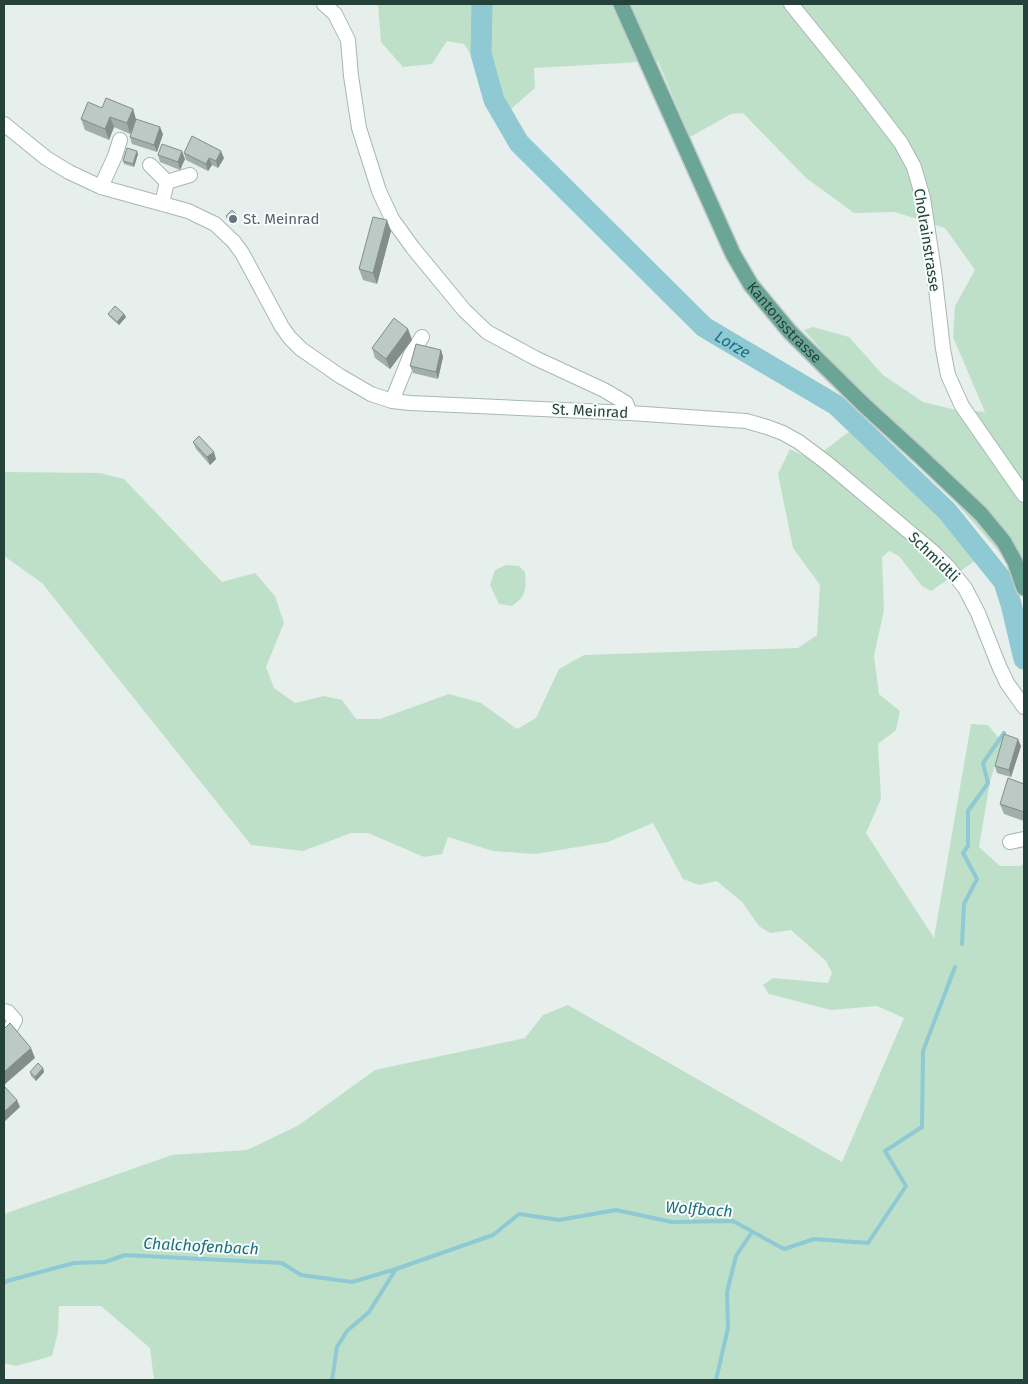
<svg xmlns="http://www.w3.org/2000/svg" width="1028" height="1384" font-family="'Fira Sans',sans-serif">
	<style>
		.green { fill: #bfe0c8 }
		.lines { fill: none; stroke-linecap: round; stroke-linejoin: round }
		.stream { stroke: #8ec9d4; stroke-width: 4 }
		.river { stroke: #8ec9d4; stroke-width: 21 }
		.minor-casing { stroke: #a8b8b2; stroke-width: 16 }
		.major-casing { stroke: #c2cac8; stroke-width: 18 }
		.minor { stroke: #fff; stroke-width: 14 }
		.major { stroke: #6aa596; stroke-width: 15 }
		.wall { fill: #a1aea9 }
		.shaded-wall { fill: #838d89 }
		.building { fill: #bbcac4; stroke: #838d89 }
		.worship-dot { fill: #6b7280; stroke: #f7fbf9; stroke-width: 2 }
		.labels { text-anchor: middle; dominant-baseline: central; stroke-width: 4; stroke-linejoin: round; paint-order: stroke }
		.worship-label { font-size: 15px; fill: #5b616d; stroke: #f7fbf9; text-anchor: start }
		.street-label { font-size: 15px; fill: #24423a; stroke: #f7fbf9 }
		.water-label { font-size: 16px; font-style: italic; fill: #1c6f80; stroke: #f7fbf9 }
	</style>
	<rect width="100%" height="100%" fill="#e6efeb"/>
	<path class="green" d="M 378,4 L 1024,4 L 1024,580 L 804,330 L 813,327 L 849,337 L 883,375 L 923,402 L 952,409 L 985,412 L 953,337 L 955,306 L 975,270 L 945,228 L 895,212 L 854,213 L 806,178 L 743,113 L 731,114 L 690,137 L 658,61 L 534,68 L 535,88 L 510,110 L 499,85 L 477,64 L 464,44 L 447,41 L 432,64 L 403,67 L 381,42 Z
		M 855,427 L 982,556 L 931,591 L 922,586 L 899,556 L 889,551 L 882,557 L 884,610 L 874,656 L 879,694 L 900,711 L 896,730 L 878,744 L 881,799 L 866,833 L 934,938 L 971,724 L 988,725 L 1002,742 L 990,782 L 979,847 L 1000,866 L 1020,866 L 1024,864 L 1024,1380 L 154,1380 L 150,1348 L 101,1306 L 59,1306 L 58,1332 L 52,1356 L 16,1366 L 4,1363 L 4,1214 L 172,1155 L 247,1150 L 299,1125 L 375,1070 L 525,1038 L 543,1015 L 568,1005 L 842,1162 L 904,1018 L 877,1006 L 831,1010 L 769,994 L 763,985 L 773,978 L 828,983 L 832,973 L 826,961 L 791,930 L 770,933 L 759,926 L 742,902 L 717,881 L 699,885 L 683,879 L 653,823 L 608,842 L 535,854 L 493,851 L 448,837 L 442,854 L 424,857 L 368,833 L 351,833 L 303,851 L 251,845 L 42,583 L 4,556 L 4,472 L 100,473 L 124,479 L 222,582 L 255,573 L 275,596 L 284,623 L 266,667 L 274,688 L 295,703 L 324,696 L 342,700 L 356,719 L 380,719 L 449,694 L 481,703 L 517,729 L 536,718 L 559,669 L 584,655 L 798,648 L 817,635 L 820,585 L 793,548 L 778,474 L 790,449 L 812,460 Z
		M 506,565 L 519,566 L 525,572 C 526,588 527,596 512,606 L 499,604 L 490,585 L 495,570 Z"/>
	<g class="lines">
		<path class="stream" d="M 962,944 L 964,904 L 977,879 L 963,853 L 968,846 L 968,811 L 988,783 L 983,763 L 1004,733
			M 4,1283 L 7,1281 L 74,1263 L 105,1262 L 125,1255 L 282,1263 L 301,1275 L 352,1282 L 396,1269 L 493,1235 L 519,1214 L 559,1220 L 616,1210 L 672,1222 L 733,1221 L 784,1249 L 814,1239 L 868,1243 L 906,1186 L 885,1151 L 922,1127 L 923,1051 L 955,967
			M 332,1380 L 337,1347 L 347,1331 L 369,1312 L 396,1269
			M 716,1380 L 728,1328 L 727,1292 L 736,1256 L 752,1232"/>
		<path class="river" id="s1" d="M 482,4 L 481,54 L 494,100 L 519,143 L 704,327 L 836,405 L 947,511 L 1004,582 L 1011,604 L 1024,659"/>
		<g class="minor-casing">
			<path id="minor" d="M 324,4 L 335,14 L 348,40 L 351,76 L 359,128 L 379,191 L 392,219 L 413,248 L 464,310 L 487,332 L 535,358 L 604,390 L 626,403 L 630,413
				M 791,4 L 859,88 L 901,143 L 914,167 L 923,198 L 934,271 L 943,349 L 948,375 L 962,406 L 1024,495
				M 4,124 L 46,158 L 69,172 L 101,187 L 188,211 L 215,224 L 234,242 L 242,253 L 282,327 L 290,338 L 301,349 L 340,376 L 371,394 L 392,401 L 410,403 L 630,413 L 746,421 L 767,427 L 783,433 L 799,442 L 827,463 L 932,551 L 948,567 L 965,588 L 978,613 L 999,666 L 1007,683 L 1024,707
				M 150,165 L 167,182
				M 101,187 L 115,156 L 120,140
				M 162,203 L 167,182 L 190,175
				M 392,401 L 411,354 L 422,337
				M 1010,842 L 1024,839
				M 4,1011 L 8,1012 L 15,1020 L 10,1029 L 4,1035"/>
		</g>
		<g class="major-casing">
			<g id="major">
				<path id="s2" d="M 621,4 L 733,254 L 751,285 L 790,332 L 864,405 L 922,458 L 981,514 L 1004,542 L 1015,562 L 1024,588"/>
			</g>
		</g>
		<use href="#minor" class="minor"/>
		<use href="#major" class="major"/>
	</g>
	<path class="wall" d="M 102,108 L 133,109 L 136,119 L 163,134 L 157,152 L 132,144 L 130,137 L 133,128 L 130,134 L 114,127 L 109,140 L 85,130 L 81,119 Z
		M 184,153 L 224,158 L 218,168 L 212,165 L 208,171 L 186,160 Z
		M 138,154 L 134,167 L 124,164 L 123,161 Z
		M 158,155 L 185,159 L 180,170 L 160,162 Z
		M 237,215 L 238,219 L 232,225 L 227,220 L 226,216 Z
		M 391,231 L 377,284 L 363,280 L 359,269 Z
		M 108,314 L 124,314 L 126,317 L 119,325 L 110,317 Z
		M 408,329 L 412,340 L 390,369 L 375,358 L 372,348 Z
		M 441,350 L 443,357 L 438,379 L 413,373 L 410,366 Z
		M 193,442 L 216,459 L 210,465 L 196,449 Z
		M 1021,746 L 1011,777 L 997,773 L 995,766 Z
		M 1024,784 L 1024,821 L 1004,814 L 1000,804 Z
		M 43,1068 L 44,1072 L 36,1081 L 31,1076 L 30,1072 Z"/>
	<path class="shaded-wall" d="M 133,109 L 136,120 L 130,134 L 127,123 Z
		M 110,117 L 114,127 L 109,140 L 105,129 Z
		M 160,127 L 163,134 L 157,152 L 154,145 Z
		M 137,151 L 138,154 L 134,167 L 133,164 Z
		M 182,151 L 185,159 L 180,170 L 178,162 Z
		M 221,151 L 224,158 L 218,168 L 216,161 Z
		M 209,158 L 212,165 L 208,171 L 206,164 Z
		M 237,215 L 238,219 L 232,225 L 231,221 Z
		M 387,220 L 391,231 L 377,284 L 373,273 Z
		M 124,314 L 126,317 L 119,325 L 117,322 Z
		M 408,329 L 412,340 L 390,369 L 386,359 Z
		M 441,350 L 443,357 L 438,379 L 436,372 Z
		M 214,452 L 216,459 L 210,465 L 207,457 Z
		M 1018,739 L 1021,746 L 1011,777 L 1009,770 Z
		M 31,1048 L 35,1058 L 4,1085 L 4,1072 Z
		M 43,1068 L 44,1072 L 36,1081 L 35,1077 Z
		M 17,1100 L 20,1107 L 5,1121 L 4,1118 L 4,1112 Z"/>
	<path class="building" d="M 106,98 L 133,109 L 127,123 L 110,117 L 105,129 L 81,119 L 88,102 L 102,108 Z
		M 136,119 L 160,127 L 154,145 L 130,137 Z
		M 192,136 L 221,151 L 216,161 L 209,158 L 206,164 L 184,153 Z
		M 162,144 L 182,151 L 178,162 L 158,155 Z
		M 127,148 L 137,151 L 133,164 L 123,161 Z
		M 232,210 L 237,215 L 231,221 L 226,216 Z
		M 373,217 L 387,220 L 373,273 L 359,269 Z
		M 115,306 L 124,314 L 117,322 L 108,314 Z
		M 394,318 L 408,329 L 386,359 L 372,348 Z
		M 416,344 L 441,350 L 436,372 L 410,366 Z
		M 199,436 L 214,452 L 207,457 L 193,442 Z
		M 1004,734 L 1018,739 L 1009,770 L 995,766 Z
		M 1008,778 L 1024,784 L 1024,812 L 1000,804 Z
		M 10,1023 L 31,1048 L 4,1072 L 4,1029 Z
		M 38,1063 L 43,1068 L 35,1077 L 30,1072 Z
		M 4,1086 L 17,1100 L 4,1112 Z"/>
	<circle class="worship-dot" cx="233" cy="219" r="5"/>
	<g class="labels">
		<g class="worship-label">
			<text x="243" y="219">St. Meinrad</text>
		</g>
		<g class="street-label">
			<text transform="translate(927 240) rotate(81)">Cholrainstrasse</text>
			<text stroke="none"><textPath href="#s2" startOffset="360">Kantonsstrasse</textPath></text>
			<text transform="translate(590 411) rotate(3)">St. Meinrad</text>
			<text transform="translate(934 557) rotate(44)">Schmidtli</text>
		</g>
		<g class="water-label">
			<text stroke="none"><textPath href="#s1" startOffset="442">Lorze</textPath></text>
			<text transform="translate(699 1209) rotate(4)">Wolfbach</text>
			<text transform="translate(201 1246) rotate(3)">Chalchofenbach</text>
		</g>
	</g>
	<rect width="1028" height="1384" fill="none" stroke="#24423a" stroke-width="10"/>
</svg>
